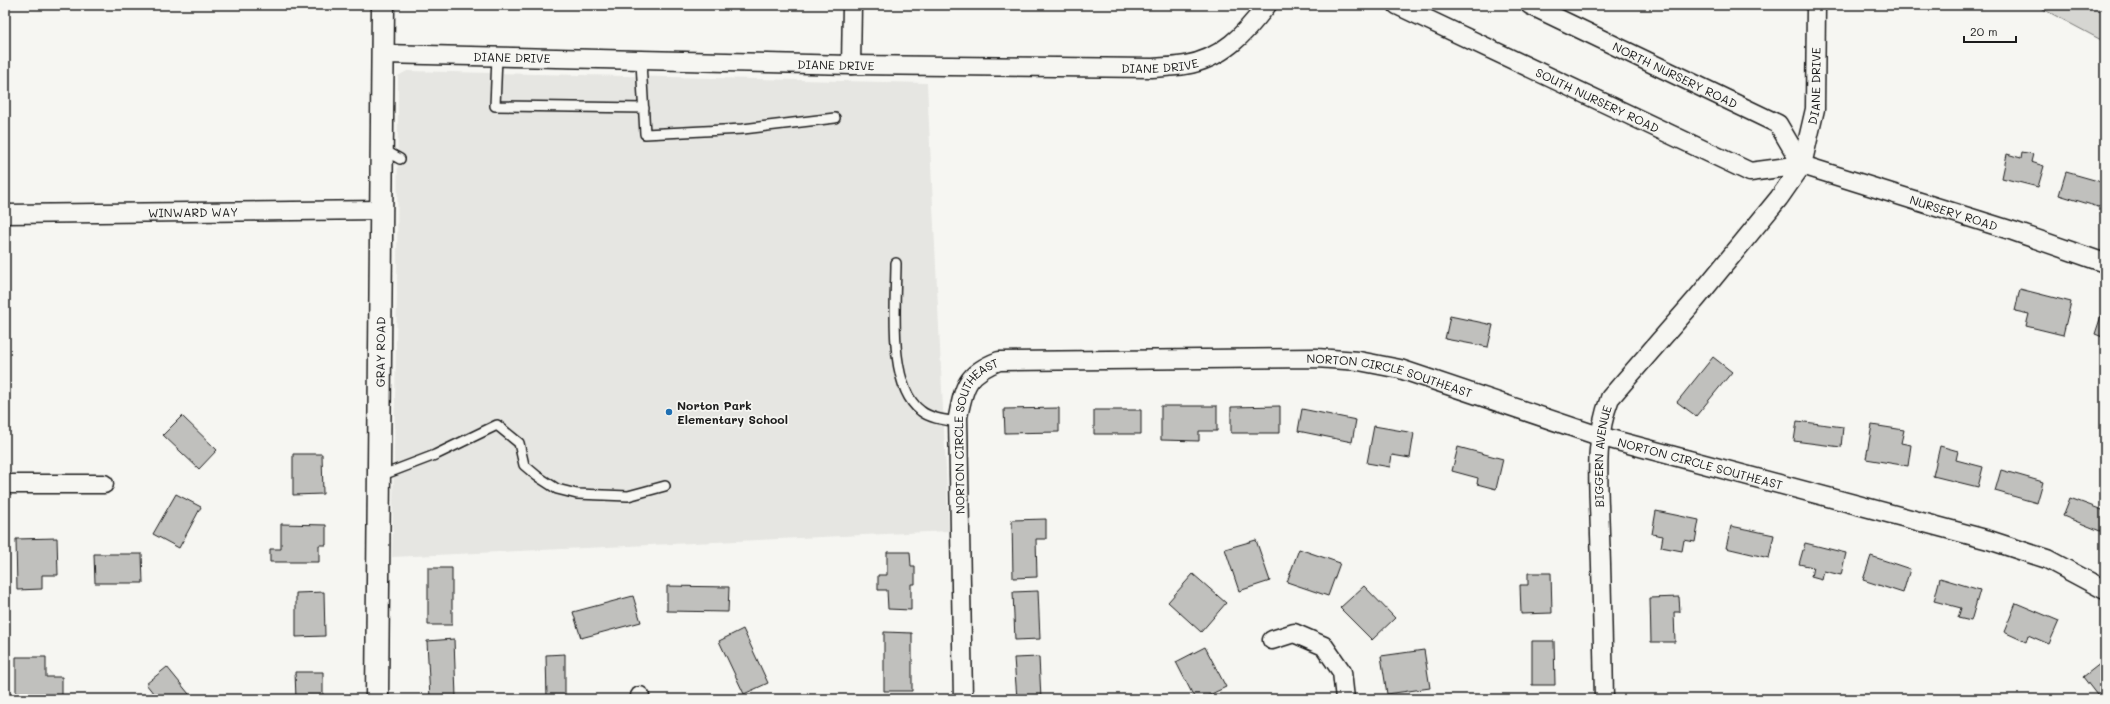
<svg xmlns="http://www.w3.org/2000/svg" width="2110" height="704" font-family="Mali,sans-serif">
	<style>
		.built { fill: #e6e6e2 }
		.green { fill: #d6d6d2; stroke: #797977 }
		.building { fill: #c0c0bd; stroke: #1c1c1c }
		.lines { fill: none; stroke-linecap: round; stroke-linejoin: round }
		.service-casing { stroke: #1c1c1c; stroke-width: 12 }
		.minor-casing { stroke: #1c1c1c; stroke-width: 21 }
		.tertiary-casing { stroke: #1c1c1c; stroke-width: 25 }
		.service { stroke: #f6f6f2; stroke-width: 9 }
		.minor { stroke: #f6f6f2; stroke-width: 18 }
		.tertiary { stroke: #f6f6f2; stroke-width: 22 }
		.poi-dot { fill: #1f6fb2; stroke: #f6f6f2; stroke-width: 1.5 }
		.labels { text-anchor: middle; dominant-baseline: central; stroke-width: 3.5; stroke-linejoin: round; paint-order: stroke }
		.street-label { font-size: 12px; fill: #1c1c1c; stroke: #f6f6f2 }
		.poi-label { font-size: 12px; font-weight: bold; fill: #1c1c1c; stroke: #f6f6f2; text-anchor: start }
	</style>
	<rect width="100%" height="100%" fill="#f6f6f2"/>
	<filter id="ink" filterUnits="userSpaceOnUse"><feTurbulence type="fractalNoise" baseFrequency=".025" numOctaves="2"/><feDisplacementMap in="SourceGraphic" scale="8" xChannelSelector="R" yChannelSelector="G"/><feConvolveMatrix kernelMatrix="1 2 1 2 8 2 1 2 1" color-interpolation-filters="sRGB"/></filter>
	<g filter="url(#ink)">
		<path class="built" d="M 407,71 L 927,83 L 949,531 L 392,557 L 397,292 L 398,76 Z"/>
		<path class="green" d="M 2042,5 L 2105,5 L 2105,42 L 2043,9 Z"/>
		<path class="building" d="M 2022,152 L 2033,154 L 2031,162 L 2044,166 L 2038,187 L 2002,178 L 2007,154 L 2021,158 Z
			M 2066,172 L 2105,183 L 2105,209 L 2059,195 Z
			M 2020,289 L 2071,302 L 2063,335 L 2026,326 L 2029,314 L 2015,311 Z
			M 2102,313 L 2105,314 L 2105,338 L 2095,334 Z
			M 1450,316 L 1493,325 L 1488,347 L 1445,339 Z
			M 1713,357 L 1732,372 L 1696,416 L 1677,402 Z
			M 1161,406 L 1217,406 L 1217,431 L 1199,431 L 1199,441 L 1161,440 Z
			M 1280,406 L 1280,433 L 1231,433 L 1231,407 Z
			M 1059,408 L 1059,432 L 1005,433 L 1004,409 Z
			M 1302,409 L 1356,420 L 1352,442 L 1298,431 Z
			M 1094,410 L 1141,410 L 1141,434 L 1094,434 Z
			M 182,416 L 217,450 L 199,469 L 163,435 Z
			M 1797,421 L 1843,427 L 1841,447 L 1794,441 Z
			M 1872,425 L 1904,430 L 1901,443 L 1911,445 L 1908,466 L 1866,459 Z
			M 1374,426 L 1414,433 L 1410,458 L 1392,455 L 1390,467 L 1367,463 Z
			M 1940,446 L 1958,451 L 1956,460 L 1983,467 L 1978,487 L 1933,476 Z
			M 1458,447 L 1503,459 L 1496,489 L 1477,484 L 1478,478 L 1452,471 Z
			M 293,454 L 322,454 L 323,494 L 293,495 Z
			M 2001,470 L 2043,482 L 2037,503 L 1995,491 Z
			M 176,494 L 201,507 L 179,548 L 153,534 Z
			M 2070,498 L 2105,511 L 2105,533 L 2063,516 Z
			M 1656,511 L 1699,520 L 1695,542 L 1684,540 L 1682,551 L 1661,547 L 1663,536 L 1652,534 Z
			M 1046,519 L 1046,539 L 1036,539 L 1037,577 L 1013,578 L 1012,520 Z
			M 281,524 L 326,525 L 326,545 L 319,545 L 319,562 L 270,562 L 270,549 L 281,549 Z
			M 1731,526 L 1774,535 L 1769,558 L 1726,548 Z
			M 57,538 L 58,575 L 42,575 L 42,589 L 17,590 L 16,539 Z
			M 1256,540 L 1270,581 L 1239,591 L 1225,549 Z
			M 1805,543 L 1846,553 L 1841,575 L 1824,571 L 1822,580 L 1811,577 L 1813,567 L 1799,564 Z
			M 1299,549 L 1340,563 L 1328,596 L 1287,582 Z
			M 887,552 L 910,552 L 911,566 L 915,566 L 915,584 L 911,584 L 911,610 L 888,609 L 887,590 L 878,590 L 878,575 L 887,575 Z
			M 94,554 L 142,554 L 143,583 L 95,583 Z
			M 1871,556 L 1910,569 L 1903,593 L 1863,580 Z
			M 428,568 L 452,568 L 452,625 L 428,625 Z
			M 1528,573 L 1551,573 L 1552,613 L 1521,614 L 1520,585 L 1528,585 Z
			M 1193,574 L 1226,603 L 1201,632 L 1168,602 Z
			M 1940,578 L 1980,590 L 1971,621 L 1958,618 L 1961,608 L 1934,601 Z
			M 667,586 L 729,587 L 728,612 L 667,611 Z
			M 1364,586 L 1395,618 L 1372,640 L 1340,608 Z
			M 1038,591 L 1040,639 L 1015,640 L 1013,592 Z
			M 324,592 L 325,636 L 296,637 L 296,593 Z
			M 633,596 L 641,622 L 581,638 L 573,612 Z
			M 1679,597 L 1680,612 L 1674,612 L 1675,642 L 1651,642 L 1650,598 Z
			M 2016,603 L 2059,621 L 2049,644 L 2028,635 L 2026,642 L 2004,632 Z
			M 743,629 L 768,683 L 744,694 L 719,641 Z
			M 884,632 L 912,633 L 912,691 L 884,691 Z
			M 454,639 L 456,698 L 430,699 L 427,641 Z
			M 1532,641 L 1554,641 L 1555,685 L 1532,685 Z
			M 1205,647 L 1226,687 L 1201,699 L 1195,699 L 1176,662 Z
			M 1424,650 L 1430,688 L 1387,694 L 1381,656 Z
			M 565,654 L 565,699 L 547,699 L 546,655 Z
			M 16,657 L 46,657 L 46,677 L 62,677 L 62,699 L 16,699 Z
			M 1039,657 L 1041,699 L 1017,699 L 1014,658 Z
			M 2101,663 L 2105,668 L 2105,699 L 2100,699 L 2083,677 Z
			M 167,667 L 193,699 L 158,699 L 146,684 Z
			M 295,672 L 323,672 L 323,699 L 296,699 Z"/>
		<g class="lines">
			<g class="service-casing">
				<path id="service" d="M 497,57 L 495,106 L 644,108
					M 641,62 L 645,134 L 743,129 L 835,118
					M 382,149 L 400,159
					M 896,263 C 896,302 887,386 921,411 C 931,419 946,420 959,422
					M 380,476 L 435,455 L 497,425 L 519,443 L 524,465 L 537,476 L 557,489 L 577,494 L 628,496 L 665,486"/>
			</g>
			<g class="minor-casing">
				<g id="minor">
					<path id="s1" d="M 1397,5 L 1750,172 L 1802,165 L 2013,231 L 2105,263"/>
					<path id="s2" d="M 1530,5 L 1778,124 L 1802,165"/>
					<path id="s3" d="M 382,54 L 851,65 L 1151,68 C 1162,67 1174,67 1185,65 C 1222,59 1245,34 1267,5"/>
					<path d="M 851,65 L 852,5"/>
					<path id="s4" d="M 5,214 L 381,210"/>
					<path d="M 5,484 L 104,484"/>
					<path d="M 1272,640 L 1294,633 L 1324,646 L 1342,672 L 1345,699"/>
					<path d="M 640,699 L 640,696"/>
					<path id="s5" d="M 963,699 L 958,417 C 964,386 967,373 999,361 L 1316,358 L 1359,361 L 1400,369 L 1599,436 L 1989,540 L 2047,559 L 2105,590"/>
					<path id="s6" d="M 1604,699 C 1603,644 1602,589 1600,534 C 1599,488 1593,441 1610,398 L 1697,298 L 1779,198 L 1802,165 L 1815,109 L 1816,5"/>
				</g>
			</g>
			<g class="tertiary-casing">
				<g id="tertiary">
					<path id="s7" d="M 377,699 L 383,5"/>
				</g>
			</g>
			<use href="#service" class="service"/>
			<use href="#minor" class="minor"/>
			<use href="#tertiary" class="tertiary"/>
		</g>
	</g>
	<circle class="poi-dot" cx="669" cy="412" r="4"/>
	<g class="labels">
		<g class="street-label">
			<text stroke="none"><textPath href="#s3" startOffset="130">DIANE DRIVE</textPath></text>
			<text stroke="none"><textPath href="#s3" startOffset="778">DIANE DRIVE</textPath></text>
			<text stroke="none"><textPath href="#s3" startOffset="454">DIANE DRIVE</textPath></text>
			<text stroke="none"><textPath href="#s2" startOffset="161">NORTH NURSERY ROAD</textPath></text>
			<text stroke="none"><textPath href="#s6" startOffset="685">DIANE DRIVE</textPath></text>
			<text stroke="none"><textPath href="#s1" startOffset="222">SOUTH NURSERY ROAD</textPath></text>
			<text stroke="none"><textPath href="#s4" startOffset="188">WINWARD WAY</textPath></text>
			<text stroke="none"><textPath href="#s1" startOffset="602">NURSERY ROAD</textPath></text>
			<text stroke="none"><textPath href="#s7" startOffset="347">GRAY ROAD</textPath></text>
			<text stroke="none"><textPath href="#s5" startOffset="749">NORTON CIRCLE SOUTHEAST</textPath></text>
			<text stroke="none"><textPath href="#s5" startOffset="270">NORTON CIRCLE SOUTHEAST</textPath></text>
			<text stroke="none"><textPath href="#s6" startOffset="243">BIGGERN AVENUE</textPath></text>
			<text stroke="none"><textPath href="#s5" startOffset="1073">NORTON CIRCLE SOUTHEAST</textPath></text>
		</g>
		<g class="poi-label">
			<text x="677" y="405">Norton Park<tspan x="677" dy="14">Elementary School</tspan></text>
		</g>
	</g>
	<rect width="2110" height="704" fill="none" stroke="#f6f6f2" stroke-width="20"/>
	<rect x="10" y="10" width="2090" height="684" fill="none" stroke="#1c1c1c" stroke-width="1.5" filter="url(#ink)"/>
	<path d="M1964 36v6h52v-6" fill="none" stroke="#1c1c1c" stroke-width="2"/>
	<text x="1970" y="36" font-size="12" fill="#1c1c1c" stroke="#f6f6f2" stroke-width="3" paint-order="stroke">20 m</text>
</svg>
